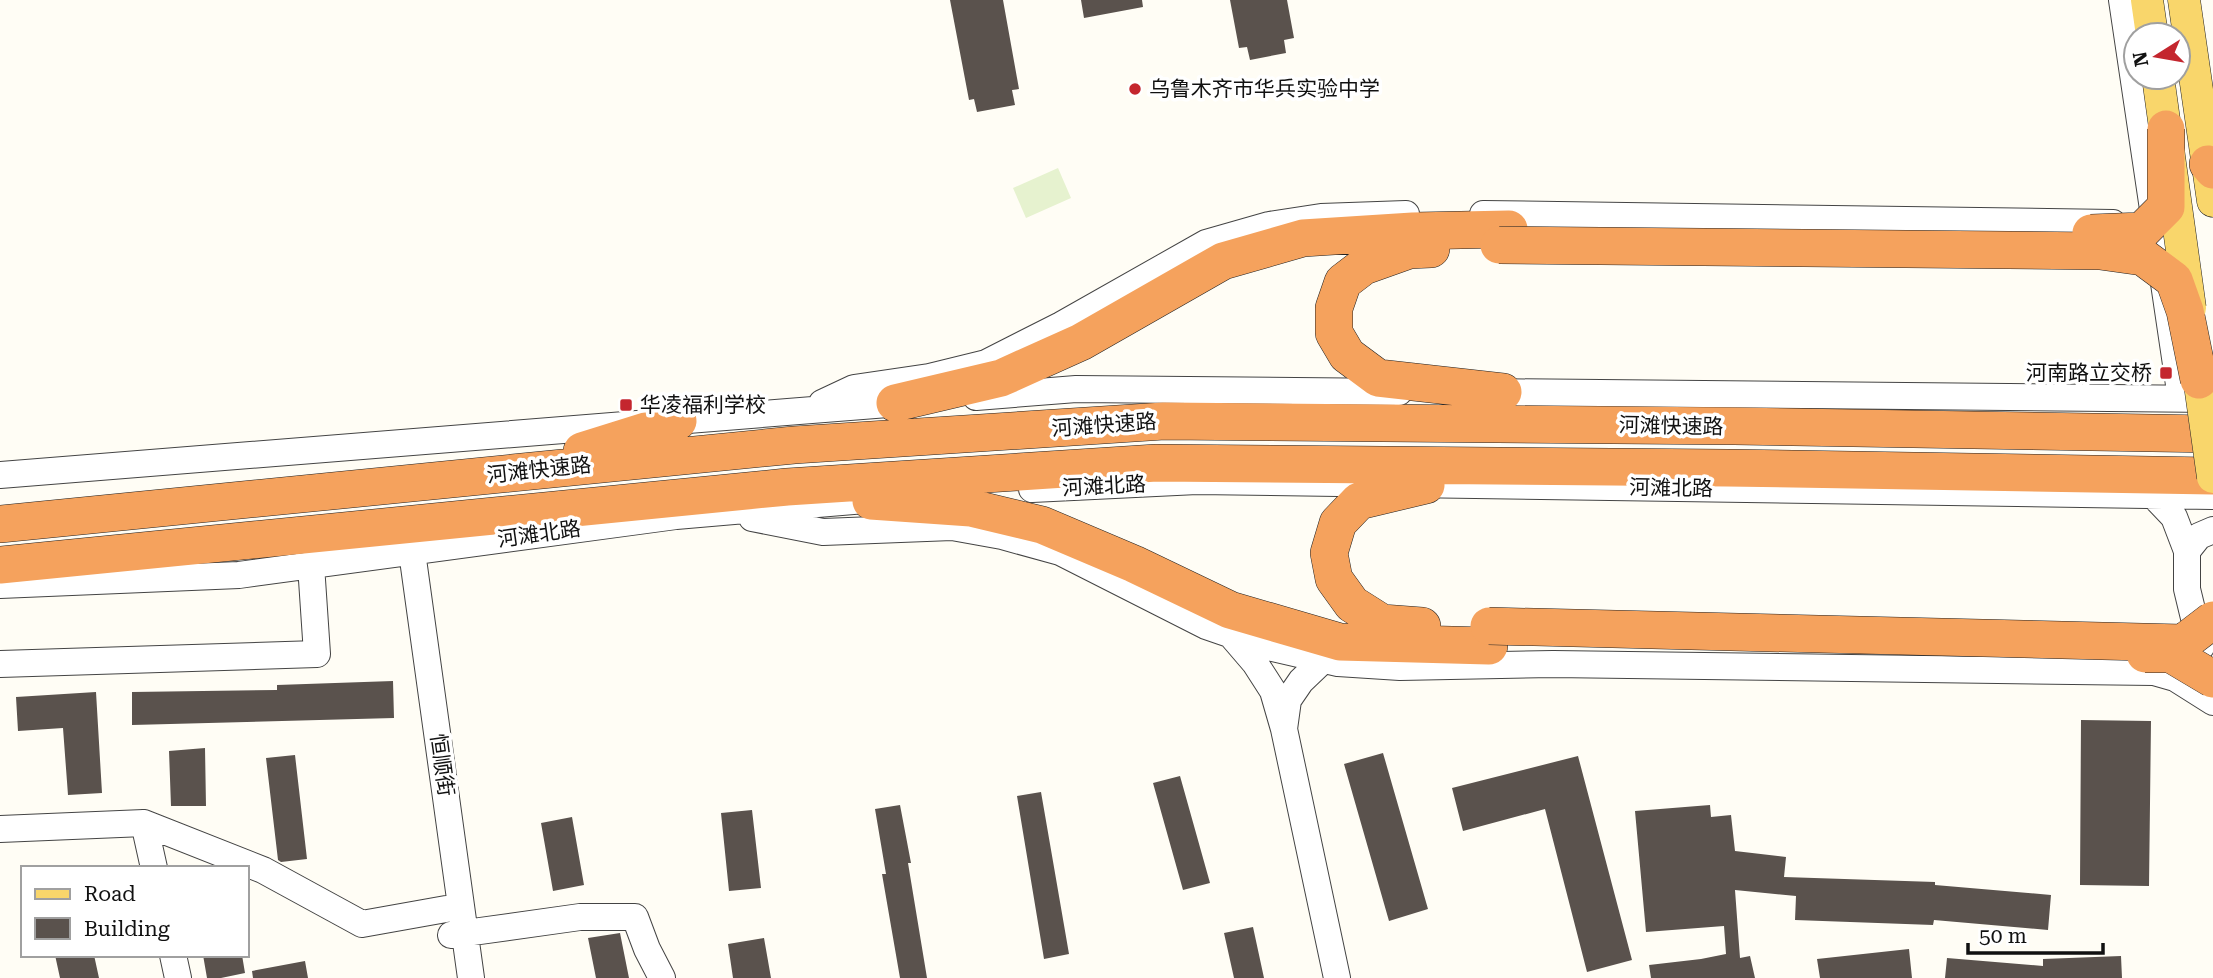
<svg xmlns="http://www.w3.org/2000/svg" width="2213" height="978" font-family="'Roboto Serif','Noto Sans SC',serif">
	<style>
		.pitch { fill: #e6f2cf }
		.building { fill: #5a524d }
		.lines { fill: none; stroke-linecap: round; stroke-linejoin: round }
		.minor-casing { stroke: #444; stroke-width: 28 }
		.major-casing { stroke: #222; stroke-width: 33 }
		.highway-casing { stroke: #222; stroke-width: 38 }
		.minor { stroke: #fff; stroke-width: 26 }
		.major { stroke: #f9d66b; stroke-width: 32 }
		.highway { stroke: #f5a25d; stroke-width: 37 }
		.major-bridge-casing { stroke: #222; stroke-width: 33; stroke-linecap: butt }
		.highway-bridge-casing { stroke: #222; stroke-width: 38; stroke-linecap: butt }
		.major-bridge { stroke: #f9d66b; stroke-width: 32 }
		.highway-bridge { stroke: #f5a25d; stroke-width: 37 }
		.poi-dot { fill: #c4262e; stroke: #fff; stroke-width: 2.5 }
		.labels { text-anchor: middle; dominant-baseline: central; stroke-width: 7; stroke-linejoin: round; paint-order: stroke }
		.poi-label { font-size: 21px; fill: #111; stroke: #fff; text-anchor: start }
		.street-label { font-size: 21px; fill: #111; stroke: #fff }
	</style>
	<rect width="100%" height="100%" fill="#fffdf5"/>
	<path class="pitch" d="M 1058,168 L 1071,198 L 1026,218 L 1013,188 Z"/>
	<path class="building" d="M 950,0 L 1003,0 L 1019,89 L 1012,90 L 1015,105 L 977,112 L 974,99 L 969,100 Z
		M 1081,0 L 1142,0 L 1143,7 L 1084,18 Z
		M 1230,0 L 1287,0 L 1294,38 L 1284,40 L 1286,53 L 1250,60 L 1247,47 L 1239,48 Z
		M 393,681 L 394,718 L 132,725 L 132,692 L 277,690 L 277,685 Z
		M 96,692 L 102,793 L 68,795 L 63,728 L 18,731 L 16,697 Z
		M 2081,720 L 2151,721 L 2149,886 L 2080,885 Z
		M 205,748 L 206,806 L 171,806 L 169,751 Z
		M 1383,753 L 1428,909 L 1389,921 L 1344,764 Z
		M 295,755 L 307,859 L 281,862 L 278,860 L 266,758 Z
		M 1578,756 L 1632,960 L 1587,972 L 1545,809 L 1463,831 L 1452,788 Z
		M 1180,776 L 1210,883 L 1183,890 L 1153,783 Z
		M 1041,792 L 1069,954 L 1044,959 L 1017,796 Z
		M 900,805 L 911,863 L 908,863 L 927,978 L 900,978 L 882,874 L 886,874 L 875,809 Z
		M 1710,805 L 1711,817 L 1731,815 L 1735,851 L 1786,857 L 1784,877 L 1935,882 L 1935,885 L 2051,895 L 2048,930 L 1934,920 L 1933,925 L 1795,920 L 1796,896 L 1735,890 L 1740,958 L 1750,956 L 1755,978 L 1651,978 L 1649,965 L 1701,959 L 1726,954 L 1724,926 L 1646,932 L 1635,811 Z
		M 752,810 L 761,888 L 729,891 L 721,813 Z
		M 572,817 L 584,885 L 553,891 L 541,823 Z
		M 1253,927 L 1264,978 L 1234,978 L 1224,933 Z
		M 620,933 L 629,978 L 596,978 L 588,938 Z
		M 764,938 L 771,978 L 733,978 L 728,944 Z
		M 1909,949 L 1912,978 L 1820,978 L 1817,959 Z
		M 55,955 L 94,955 L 99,978 L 60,978 Z
		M 203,955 L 242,955 L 245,973 L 221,978 L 207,978 Z
		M 2121,956 L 2122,978 L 1945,978 L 1947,958 L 2043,966 L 2043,959 Z
		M 305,961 L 308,978 L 253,978 L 252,971 Z"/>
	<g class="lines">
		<g class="minor-casing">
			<path id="minor" d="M 2122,0 L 2181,398
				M 1483,214 L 2113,223
				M 1487,392 L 2213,399
				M 976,397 L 1076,389 L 1399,392
				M 822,403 L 854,388 L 929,377 L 986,363 L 1061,325 L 1206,243 L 1269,225 L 1321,217 L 1406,214
				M 0,475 L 913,402
				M 1032,489 L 1197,481 L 2213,496
				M 2153,495 L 2174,517 L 2187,551
				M 752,518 L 823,532 L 952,527 L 1002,536 L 1060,552 L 1206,626 L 1264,646 L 1338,663 L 1400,667 L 1553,664 L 2154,672 L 2175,678 L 2213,702
				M 412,552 L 471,978
				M 0,585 L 239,575 L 676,516 L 889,498
				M 1231,635 L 1255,663 L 1273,691 L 1284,729 L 1288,700 L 1301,681 L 1323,660
				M 2201,647 L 2187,589 L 2187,551 L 2199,536 L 2213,530
				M 0,664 L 317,654 L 311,565
				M 1284,729 L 1337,978
				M 144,823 L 154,868
				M 0,829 L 144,823 L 263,870 L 362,924 L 446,909
				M 451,935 L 580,917 L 635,917 L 647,949 L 662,978
				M 173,955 L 178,978"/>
		</g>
		<g class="major-casing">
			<path id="major" d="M 2147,0 L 2152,35
				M 2184,0 L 2213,201"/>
		</g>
		<g class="highway-casing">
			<path id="highway" d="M 2208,164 L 2213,170
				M 1431,249 L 1409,250 L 1364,266 L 1343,282 L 1334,308 L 1334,333 L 1347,355 L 1378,378 L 1503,392
				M 895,403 L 1001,378 L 1081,342 L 1223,261 L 1303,238 L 1413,231 L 1509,229
				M 582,451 L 678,421
				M 871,501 L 971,508 L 1042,525 L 1134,564 L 1230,610 L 1340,642 L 1489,646
				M 0,524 L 794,445 L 1164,421 L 1734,426 L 2213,434
				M 0,565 L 787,487 L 1156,463 L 1727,468 L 2213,476
				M 1422,626 L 1382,623 L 1352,604 L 1334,579 L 1329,553 L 1338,523 L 1359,501 L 1426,485"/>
		</g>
		<use href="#minor" class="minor"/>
		<use href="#major" class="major"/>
		<use href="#highway" class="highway"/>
		<g class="major-bridge-casing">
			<path id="major-bridge" d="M 2158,77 L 2190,308
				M 2196,356 L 2213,477"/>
		</g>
		<g class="highway-bridge-casing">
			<path id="highway-bridge" d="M 2091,233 L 2142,231 L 2166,207 L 2166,129
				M 1499,245 L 2100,251 L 2143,257 L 2174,280 L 2185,311 L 2199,380
				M 1489,626 L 2183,643 L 2213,620
				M 2145,654 L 2171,654 L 2213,679"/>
		</g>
		<use href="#major-bridge" class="major-bridge"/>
		<use href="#highway-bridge" class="highway-bridge"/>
	</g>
	<g class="poi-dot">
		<circle cx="1135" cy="89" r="7"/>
		<rect x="2159" y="366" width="14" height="14" rx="3.5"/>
		<rect x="619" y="398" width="14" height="14" rx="3.5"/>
	</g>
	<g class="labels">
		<g class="poi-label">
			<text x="1149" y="89">乌鲁木齐市华兵实验中学</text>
			<text x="2152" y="373" text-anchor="end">河南路立交桥</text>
			<text x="640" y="405">华凌福利学校</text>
		</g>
		<g class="street-label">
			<text transform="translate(1104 425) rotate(-4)">河滩快速路</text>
			<text transform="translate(1671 426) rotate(1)">河滩快速路</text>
			<text transform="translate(539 470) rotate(-6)">河滩快速路</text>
			<text transform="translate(1104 486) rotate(-3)">河滩北路</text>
			<text transform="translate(1671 488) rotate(1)">河滩北路</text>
			<text transform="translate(539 534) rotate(-8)">河滩北路</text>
			<text transform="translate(442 765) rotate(82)">恒顺街</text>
		</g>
	</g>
	<rect x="21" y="866" width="228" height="91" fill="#ffffff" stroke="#a0a0a0" stroke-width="2"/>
	<rect x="35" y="889" width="35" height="10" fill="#f9d66b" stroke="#a0a0a0" stroke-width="2"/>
	<text x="84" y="901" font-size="21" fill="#111111">Road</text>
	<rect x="35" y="918" width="35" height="21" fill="#5a524d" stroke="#a0a0a0" stroke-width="2"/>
	<text x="84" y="936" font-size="21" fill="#111111">Building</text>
	<g transform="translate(2157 56) rotate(259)"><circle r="33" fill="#ffffff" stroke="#a0a0a0" stroke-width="2"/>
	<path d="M0-5L12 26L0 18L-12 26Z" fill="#c4262e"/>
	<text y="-10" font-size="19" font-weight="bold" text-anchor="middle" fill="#111111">N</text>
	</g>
	<path d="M1968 943v10h135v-10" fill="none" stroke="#111111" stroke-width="3.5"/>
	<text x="1979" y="943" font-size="21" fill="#111111" stroke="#ffffff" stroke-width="5" paint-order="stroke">50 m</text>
</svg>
